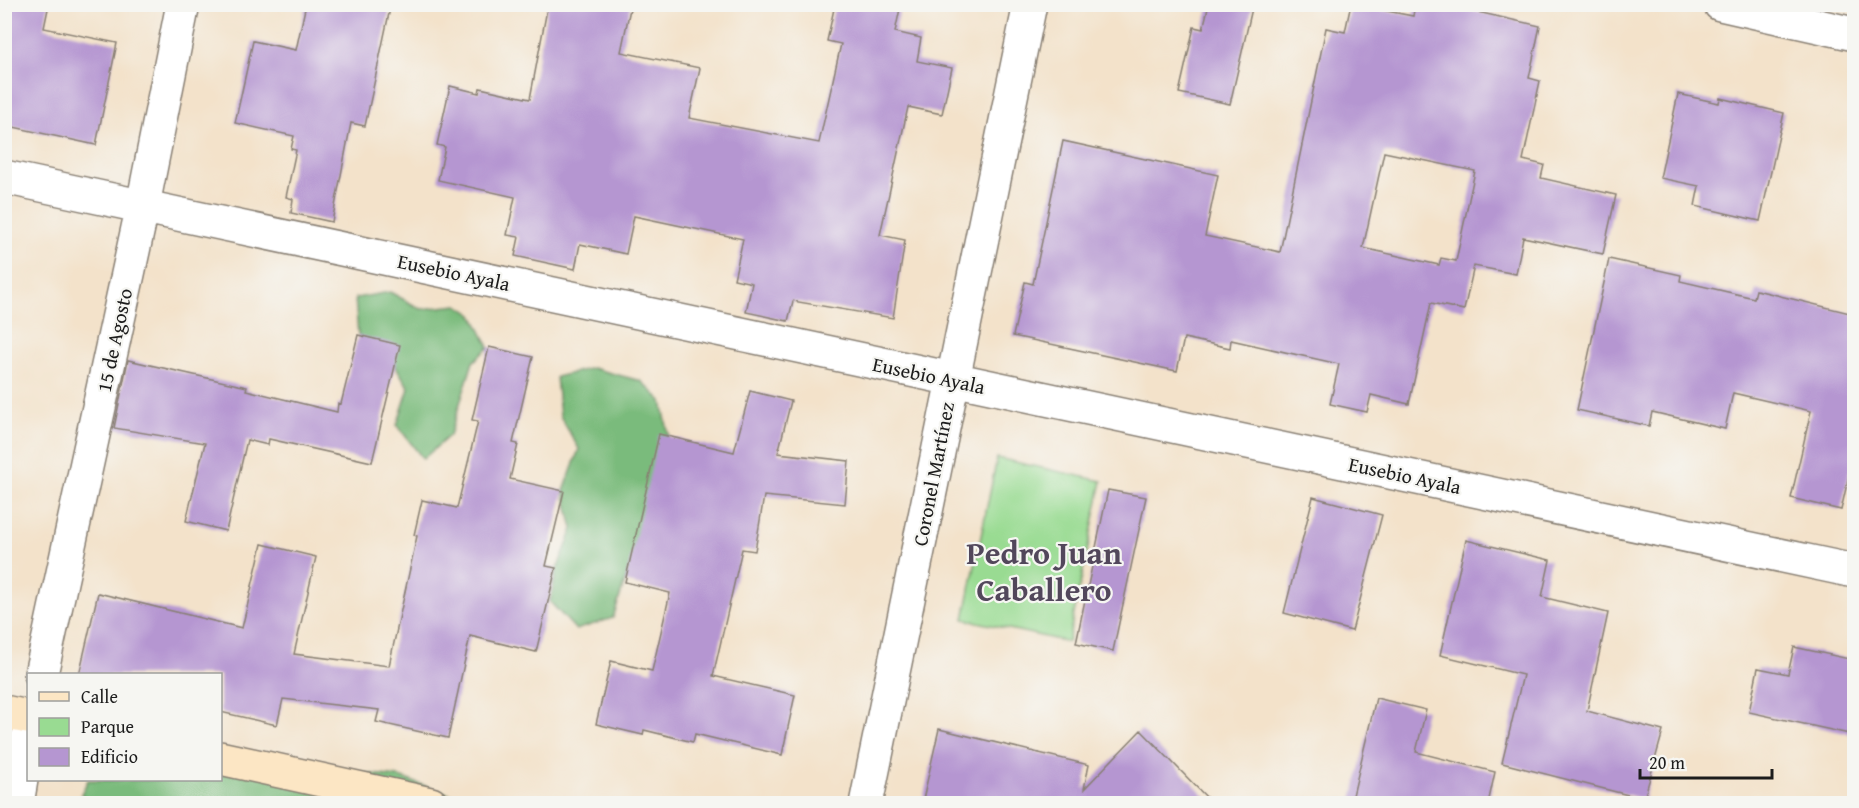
<svg xmlns="http://www.w3.org/2000/svg" width="1859" height="808" font-family="'Gentium Book Plus',serif">
	<style>
		.green { fill: #99db92; stroke: #5a7c57; stroke-width: 1.5 }
		.forest { fill: #7abb7c; stroke: #4b6c4c; stroke-width: 1.5 }
		.building { fill: #b596d1; fill-rule: evenodd }
		.lines { fill: none; stroke-linecap: round; stroke-linejoin: round }
		.street-casing { stroke: #887f73; stroke-width: 36 }
		.secondary-casing { stroke: #887f73; stroke-width: 36 }
		.street { stroke: #fff; stroke-width: 33 }
		.secondary { stroke: #fce6c4; stroke-width: 33 }
		.labels { text-anchor: middle; dominant-baseline: central; stroke-width: 4.5; stroke-linejoin: round; paint-order: stroke }
		.street-label { font-size: 20px; fill: #1c1c1c; stroke: #f6f6f2 }
		.town-label { font-size: 32px; font-weight: bold; fill: #52475b; stroke: #f6f6f2 }
	</style>
	<rect width="100%" height="100%" fill="#f6f6f2"/>
	<filter id="ink" filterUnits="userSpaceOnUse"><feTurbulence type="fractalNoise" baseFrequency=".0167" numOctaves="2"/><feDisplacementMap in="SourceGraphic" scale="12" xChannelSelector="R" yChannelSelector="G"/><feConvolveMatrix kernelMatrix="1 2 1 2 8 2 1 2 1" color-interpolation-filters="sRGB"/></filter>
	<filter id="wash" filterUnits="userSpaceOnUse"><feTurbulence type="fractalNoise" baseFrequency=".008" numOctaves="4" result="noise"/><feDisplacementMap in="SourceGraphic" scale="24" xChannelSelector="R" yChannelSelector="G"/><feGaussianBlur stdDeviation="1.35" result="paint"/><feColorMatrix in="noise" values="0 0 0 0 0 0 0 0 0 0 0 0 0 0 0 0 0 1.4 0 .05"/><feComposite in="paint" operator="in"/></filter>
	<g filter="url(#wash)">
		<rect width="100%" height="100%" fill="#f3e2ca"/>
		<path class="green" d="M 997,458 L 1102,481 L 1068,642 L 964,619 Z"/>
		<path class="forest" d="M 390,292 L 421,309 L 458,305 L 473,315 L 489,347 L 473,362 L 450,435 L 423,459 L 397,425 L 409,388 L 389,355 L 358,335 L 355,298 Z
			M 592,368 L 641,381 L 662,401 L 670,442 L 613,618 L 576,630 L 550,602 L 557,569 L 573,529 L 564,491 L 579,449 L 560,416 L 556,377 Z
			M 221,751 L 324,769 L 399,777 L 472,802 L 518,803 L 89,804 L 81,794 L 88,780 L 220,780 Z"/>
		<g id="blocks">
			<path class="building" d="M 4,4 L 49,4 L 44,28 L 117,43 L 96,145 L 4,125 Z
				M 306,4 L 391,4 L 365,126 L 351,123 L 332,222 L 291,213 L 293,199 L 286,197 L 296,150 L 291,149 L 294,136 L 235,123 L 253,41 L 296,50 Z
				M 548,4 L 631,4 L 621,52 L 700,68 L 689,118 L 819,143 L 841,44 L 827,41 L 835,4 L 901,4 L 895,32 L 921,38 L 917,61 L 952,68 L 942,114 L 908,107 L 880,235 L 905,240 L 893,318 L 793,301 L 788,321 L 746,312 L 752,283 L 734,279 L 743,239 L 634,216 L 626,254 L 580,244 L 575,269 L 515,256 L 519,237 L 507,235 L 515,197 L 438,180 L 445,147 L 437,145 L 450,86 L 479,93 L 480,88 L 530,99 Z
				M 1209,4 L 1253,4 L 1230,104 L 1179,93 L 1194,27 L 1203,29 Z
				M 1351,4 L 1413,16 L 1415,4 L 1442,4 L 1540,26 L 1529,78 L 1540,81 L 1523,160 L 1544,165 L 1541,178 L 1616,195 L 1603,254 L 1523,237 L 1516,274 L 1474,266 L 1464,310 L 1431,303 L 1409,404 L 1371,395 L 1367,412 L 1330,404 L 1339,364 L 1231,340 L 1230,348 L 1184,338 L 1177,371 L 1013,336 L 1025,282 L 1033,284 L 1063,141 L 1218,175 L 1205,236 L 1280,252 L 1326,28 L 1345,32 ZM 1384,152 L 1475,171 L 1456,261 L 1441,258 L 1439,265 L 1363,248 Z
				M 1678,94 L 1719,103 L 1720,98 L 1784,113 L 1760,221 L 1695,206 L 1699,186 L 1660,178 Z
				M 1609,259 L 1681,275 L 1680,281 L 1754,298 L 1756,290 L 1854,314 L 1854,453 L 1841,510 L 1791,498 L 1811,411 L 1733,393 L 1725,429 L 1652,412 L 1649,426 L 1577,410 Z
				M 358,335 L 400,345 L 372,462 L 269,439 L 268,445 L 247,440 L 226,531 L 186,521 L 205,443 L 114,428 L 128,360 L 247,387 L 246,390 L 337,412 L 338,403 L 341,404 Z
				M 489,347 L 533,357 L 513,443 L 518,444 L 510,479 L 564,491 L 546,566 L 556,568 L 536,652 L 470,636 L 448,738 L 376,722 L 379,710 L 283,699 L 277,725 L 220,712 L 220,675 L 79,675 L 98,593 L 242,628 L 262,544 L 316,557 L 294,654 L 389,666 L 417,536 L 414,535 L 422,500 L 457,508 L 478,421 L 472,420 Z
				M 750,391 L 791,401 L 778,453 L 849,461 L 845,504 L 764,496 L 755,551 L 742,549 L 713,676 L 795,695 L 782,755 L 695,734 L 693,742 L 644,730 L 643,735 L 596,724 L 611,661 L 652,671 L 670,593 L 625,582 L 659,434 L 734,452 Z
				M 1108,490 L 1146,497 L 1113,651 L 1076,643 Z
				M 1313,497 L 1382,515 L 1352,631 L 1284,613 Z
				M 1466,540 L 1550,560 L 1542,597 L 1608,613 L 1587,711 L 1663,731 L 1644,799 L 1502,763 L 1523,675 L 1440,655 Z
				M 1794,647 L 1854,660 L 1854,735 L 1749,712 L 1758,668 L 1788,674 Z
				M 1376,698 L 1426,710 L 1416,752 L 1495,772 L 1488,804 L 1351,804 Z
				M 939,729 L 1089,765 L 1084,789 L 1141,730 L 1213,804 L 922,804 Z"/>
		</g>
	</g>
	<g filter="url(#ink)">
		<use href="#blocks" fill-opacity="0" stroke="#887f73" stroke-width="1.5"/>
		<g class="lines">
			<g class="street-casing">
				<path id="street" d="M 1720,4 L 1854,34
					M 4,177 L 1854,571
					M 41,674 L 143,205 L 183,4
					M 17,804 L 28,737
					M 866,804 L 1030,4"/>
			</g>
			<g class="secondary-casing">
				<path id="secondary" d="M 4,712 L 28,717
					M 220,758 L 431,804"/>
			</g>
			<use href="#street" class="street"/>
			<use href="#secondary" class="secondary"/>
		</g>
	</g>
	<g class="labels">
		<g class="street-label">
			<text transform="translate(454 272) rotate(12)">Eusebio Ayala</text>
			<text transform="translate(114 340) rotate(-78)">15 de Agosto</text>
			<text transform="translate(929 375) rotate(12)">Eusebio Ayala</text>
			<text transform="translate(933 474) rotate(-79)">Coronel Martínez</text>
			<text transform="translate(1405 475) rotate(12)">Eusebio Ayala</text>
		</g>
		<g class="town-label">
			<text x="1044" y="552">Pedro Juan<tspan x="1044" dy="37">Caballero</tspan></text>
		</g>
	</g>
	<rect width="1859" height="808" fill="none" stroke="#f6f6f2" stroke-width="24"/>
	<rect x="27" y="673" width="195" height="108" fill="#f6f6f2" stroke="#9f9f9c" stroke-width="1.5"/>
	<rect x="39" y="692" width="30" height="9" fill="#fce6c4" stroke="#9f9f9c" stroke-width="1.5"/>
	<text x="81" y="703" font-size="18" fill="#1c1c1c">Calle</text>
	<rect x="39" y="718" width="30" height="18" fill="#99db92" stroke="#9f9f9c" stroke-width="1.5"/>
	<text x="81" y="733" font-size="18" fill="#1c1c1c">Parque</text>
	<rect x="39" y="748" width="30" height="18" fill="#b596d1" stroke="#9f9f9c" stroke-width="1.5"/>
	<text x="81" y="763" font-size="18" fill="#1c1c1c">Edificio</text>
	<path d="M1640 769v9h132v-9" fill="none" stroke="#1c1c1c" stroke-width="3"/>
	<text x="1649" y="769" font-size="18" fill="#1c1c1c" stroke="#f6f6f2" stroke-width="4.5" paint-order="stroke">20 m</text>
</svg>
